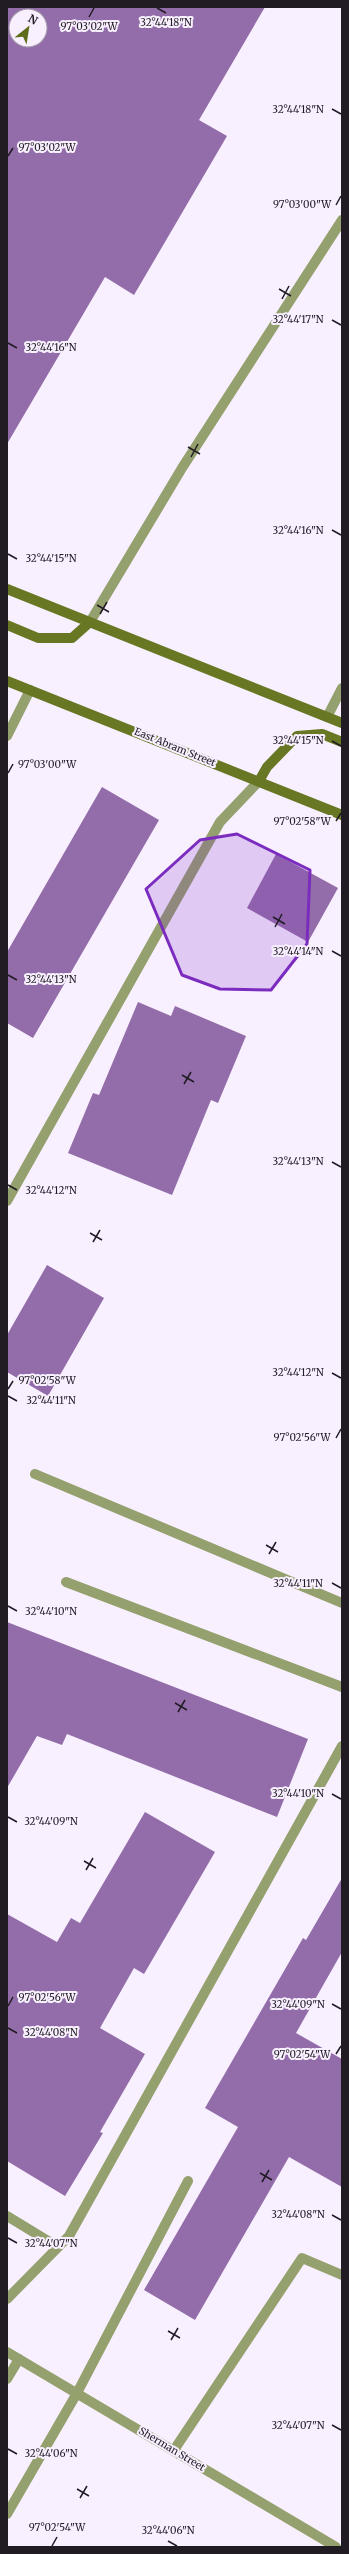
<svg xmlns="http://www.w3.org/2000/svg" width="349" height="2554" font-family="Merriweather,serif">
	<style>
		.building { fill: #936da9; fill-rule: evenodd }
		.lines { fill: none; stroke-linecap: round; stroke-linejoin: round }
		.service { stroke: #94a06d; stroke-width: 10 }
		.minor { stroke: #94a06d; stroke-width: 10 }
		.tertiary { stroke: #94a06d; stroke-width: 10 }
		.secondary { stroke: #687723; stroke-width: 10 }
		.marked { fill: #7b2cbf; fill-opacity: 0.2; stroke: #7b2cbf; stroke-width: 3; stroke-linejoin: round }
		.ticks { fill: none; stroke: #211b24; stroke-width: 1.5 }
		.labels { text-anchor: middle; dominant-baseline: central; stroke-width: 4; stroke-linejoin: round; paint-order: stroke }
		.street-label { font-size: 10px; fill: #211b24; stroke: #f9f0ff }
		.ticks-label { font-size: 10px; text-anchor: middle; fill: #211b24; stroke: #f9f0ff; stroke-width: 4; stroke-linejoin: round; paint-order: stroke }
	</style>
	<rect width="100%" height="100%" fill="#f9f0ff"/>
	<path class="building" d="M 7,7 L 265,7 L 199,120 L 227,136 L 134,295 L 105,277 L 7,444 ZM 16,16 L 40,16 L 40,40 L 16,40 Z
		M 102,787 L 159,820 L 33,1038 L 7,1023 L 7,952 Z
		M 276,854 L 338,888 L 308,942 L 247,908 Z
		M 138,1002 L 171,1016 L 175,1006 L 246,1036 L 218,1103 L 211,1100 L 172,1195 L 68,1153 L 93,1093 L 99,1095 Z
		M 47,1265 L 104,1298 L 48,1396 L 7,1372 L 7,1335 Z
		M 7,1622 L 308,1739 L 277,1817 L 67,1734 L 62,1745 L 37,1736 L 7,1788 Z
		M 145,1812 L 215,1852 L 144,1974 L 134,1968 L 100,2028 L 145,2054 L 100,2132 L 103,2133 L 65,2196 L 7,2161 L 7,1914 L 57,1942 L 71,1918 L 80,1923 Z
		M 342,1878 L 342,1952 L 296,2033 L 342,2059 L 342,2187 L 289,2157 L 195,2320 L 144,2290 L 238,2127 L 205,2108 L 303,1938 L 306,1940 Z"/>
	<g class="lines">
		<path class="service" d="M 90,622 L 182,468 L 342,220
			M 327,717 L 342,688
			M 7,736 L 30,690
			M 7,1201 L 220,822 L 259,781
			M 66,1582 L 342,1687
			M 7,2216 L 58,2247
			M 7,2299 L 69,2236 L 342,1746
			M 77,2393 L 188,2181
			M 174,2450 L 302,2258 L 342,2275"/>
		<path class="minor" d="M 35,1474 L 342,1603
			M 7,2379 L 19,2359
			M 7,2514 L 77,2393"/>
		<path class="tertiary" d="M 7,2352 L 336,2547"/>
		<path class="secondary" d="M 7,589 L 342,723
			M 7,625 L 38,638 L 72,638 L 90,622
			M 7,681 L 342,815
			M 259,781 L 267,767 L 297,736 L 322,734 L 342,742"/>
	</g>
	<path class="marked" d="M 237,834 L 310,870 L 307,944 L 271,990 L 220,989 L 182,975 L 146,889 L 200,840 Z"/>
	<path class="ticks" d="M 157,8 L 166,13M 89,17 L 94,8M 332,109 L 341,114M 8,156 L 13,148M 336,205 L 341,196M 279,289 L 291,296M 282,299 L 289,286M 332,320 L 341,325M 8,343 L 17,348M 188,447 L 200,454M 191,457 L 198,444M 332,530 L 341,535M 8,554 L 17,559M 97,605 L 109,612M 100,614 L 107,602M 332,741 L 341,746M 8,773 L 13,764M 336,821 L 341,813M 273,917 L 285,924M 275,927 L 282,914M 332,951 L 341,956M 8,975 L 17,980M 182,1075 L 194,1082M 184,1084 L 191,1072M 332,1162 L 341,1167M 8,1185 L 17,1190M 90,1233 L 102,1240M 93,1242 L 100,1230M 332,1373 L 341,1378M 8,1389 L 13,1381M 8,1396 L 17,1401M 336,1438 L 341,1429M 266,1545 L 278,1552M 269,1554 L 276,1542M 332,1583 L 341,1588M 8,1606 L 17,1611M 175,1703 L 187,1710M 178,1712 L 185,1700M 332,1794 L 341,1799M 8,1817 L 17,1822M 84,1861 L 96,1868M 86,1870 L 93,1858M 332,2004 L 341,2009M 8,2006 L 13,1997M 8,2028 L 17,2033M 336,2054 L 341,2046M 260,2173 L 272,2180M 262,2182 L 269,2170M 332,2215 L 341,2220M 8,2238 L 17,2243M 168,2331 L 180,2338M 171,2340 L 178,2328M 332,2425 L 341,2430M 8,2449 L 17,2454M 77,2489 L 89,2496M 80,2498 L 87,2486M 168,2541 L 177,2546M 52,2546 L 57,2537"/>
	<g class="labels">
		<g class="street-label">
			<text transform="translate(175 747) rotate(22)">East Abram Street</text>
			<text transform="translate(172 2449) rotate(31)">Sherman Street</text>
		</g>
	</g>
	<g class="ticks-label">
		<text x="166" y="26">32°44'18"N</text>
		<text x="89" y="30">97°03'02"W</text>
		<text x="298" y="113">32°44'18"N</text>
		<text x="47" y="151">97°03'02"W</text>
		<text x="302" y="208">97°03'00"W</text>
		<text x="298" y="323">32°44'17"N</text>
		<text x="51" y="351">32°44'16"N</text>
		<text x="298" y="534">32°44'16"N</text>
		<text x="51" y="562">32°44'15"N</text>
		<text x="298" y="744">32°44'15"N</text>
		<text x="47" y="768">97°03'00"W</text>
		<text x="302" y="825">97°02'58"W</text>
		<text x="298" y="955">32°44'14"N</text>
		<text x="51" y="983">32°44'13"N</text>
		<text x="298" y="1165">32°44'13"N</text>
		<text x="51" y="1194">32°44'12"N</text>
		<text x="298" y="1376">32°44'12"N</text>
		<text x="47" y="1384">97°02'58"W</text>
		<text x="51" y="1404">32°44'11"N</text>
		<text x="302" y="1441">97°02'56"W</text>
		<text x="298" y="1587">32°44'11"N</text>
		<text x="51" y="1615">32°44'10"N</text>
		<text x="298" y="1797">32°44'10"N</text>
		<text x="51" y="1825">32°44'09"N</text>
		<text x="47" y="2001">97°02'56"W</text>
		<text x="298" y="2008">32°44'09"N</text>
		<text x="51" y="2036">32°44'08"N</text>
		<text x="302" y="2058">97°02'54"W</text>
		<text x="298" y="2218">32°44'08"N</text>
		<text x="51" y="2247">32°44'07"N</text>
		<text x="298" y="2429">32°44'07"N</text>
		<text x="51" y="2457">32°44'06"N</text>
		<text x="57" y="2531">97°02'54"W</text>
		<text x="168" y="2534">32°44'06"N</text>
	</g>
	<rect width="349" height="2554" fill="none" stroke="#211b24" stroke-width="16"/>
	<g transform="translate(28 28) rotate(30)"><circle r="19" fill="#f9f0ff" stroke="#a39ba7"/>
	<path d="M0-3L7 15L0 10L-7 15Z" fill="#5f6d18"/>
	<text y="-6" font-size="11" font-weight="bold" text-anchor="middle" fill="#211b24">N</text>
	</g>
</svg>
